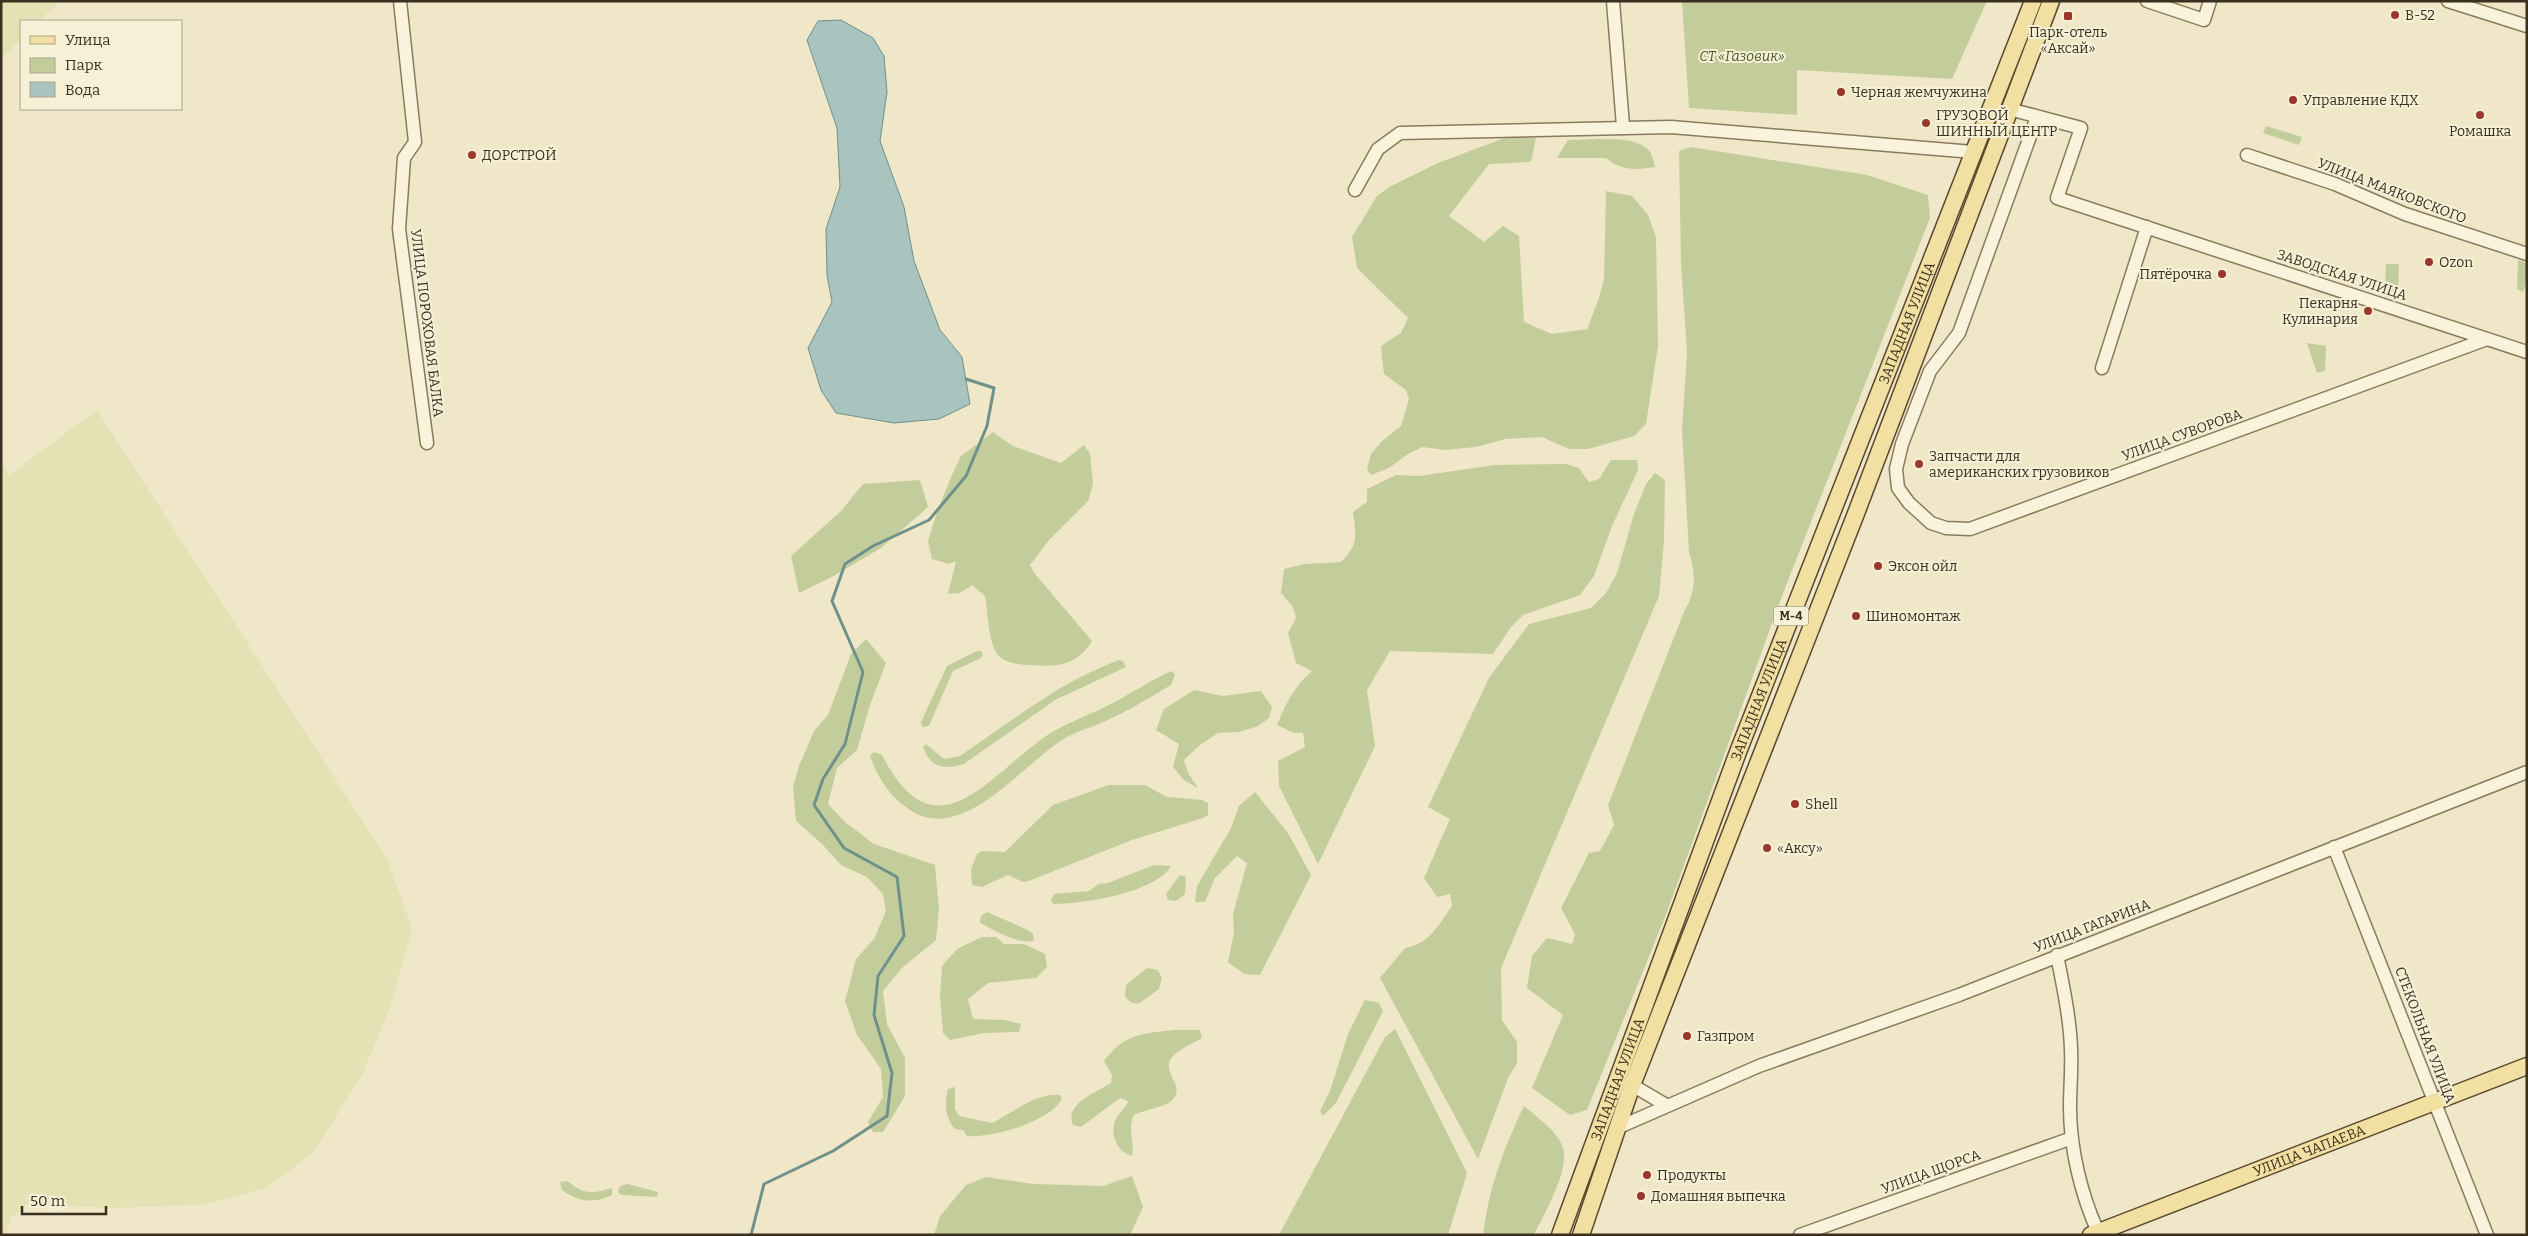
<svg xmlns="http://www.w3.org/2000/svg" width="2528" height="1236" font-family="Bitter,serif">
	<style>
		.farmland { fill: #e4e1b5 }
		.green { fill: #c3cd9b }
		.water { fill: #a9c3be; stroke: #6f918c }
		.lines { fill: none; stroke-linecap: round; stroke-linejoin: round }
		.stream { stroke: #6f918c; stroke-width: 3 }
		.minor-casing { stroke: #8b7a5d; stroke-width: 15 }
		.major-casing { stroke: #594730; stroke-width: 19 }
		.minor { stroke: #f9f3db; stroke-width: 12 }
		.major { stroke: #f1e0a1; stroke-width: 16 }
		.poi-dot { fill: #9a362c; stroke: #f6f0d7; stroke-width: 2 }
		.labels { text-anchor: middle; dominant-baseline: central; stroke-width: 4; stroke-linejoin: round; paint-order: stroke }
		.shield { fill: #f6f0d7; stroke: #736a57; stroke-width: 1 }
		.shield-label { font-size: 12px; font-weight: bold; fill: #3b3020 }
		.poi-label { font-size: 14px; fill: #3b3020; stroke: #f6f0d7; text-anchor: start }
		.park-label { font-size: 14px; font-style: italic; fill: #475827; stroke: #f6f0d7 }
		.street-label { font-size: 14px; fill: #3b3020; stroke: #f6f0d7 }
	</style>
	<rect width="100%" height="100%" fill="#efe7c8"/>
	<path class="farmland" d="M 1,1 L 60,1 L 39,21 L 21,21 L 21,39 L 1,59 Z
		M 97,410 L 387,859 L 412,929 L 390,1008 L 362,1075 L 313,1153 L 264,1189 L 203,1205 L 111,1208 L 29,1204 L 10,1218 L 6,1235 L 1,1235 L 1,458 L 9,475 Z"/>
	<path class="green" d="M 1682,1 L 1987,1 L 1952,79 L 1797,70 L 1797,115 L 1689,108 Z
		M 2266,126 L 2302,137 L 2299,145 L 2263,133 Z
		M 1507,137 L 1536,138 L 1531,162 L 1489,164 L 1449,216 L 1484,242 L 1503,226 L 1519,236 L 1524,322 L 1552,334 L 1587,329 L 1599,298 L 1604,279 L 1606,191 L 1632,196 L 1648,215 L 1656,237 L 1658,346 L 1646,424 L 1634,436 L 1588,449 L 1569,449 L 1542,437 L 1505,439 L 1476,447 L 1446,450 L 1422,447 L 1408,454 L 1389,468 L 1371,475 L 1367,470 L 1371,454 L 1381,442 L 1401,426 L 1409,399 L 1406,390 L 1384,374 L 1381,346 L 1401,333 L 1408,318 L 1357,268 L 1352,237 L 1377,196 L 1391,186 L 1438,163 Z
		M 1568,140 C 1588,140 1630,135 1645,147 C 1652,152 1653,159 1655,167 C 1636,170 1621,171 1606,158 L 1557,158 Z
		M 1691,147 L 1867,175 L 1928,195 L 1930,218 L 1782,596 L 1667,912 L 1587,1110 L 1570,1115 L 1532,1088 L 1563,1015 L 1527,988 L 1532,956 L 1547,938 L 1572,944 L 1575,934 L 1561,908 L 1589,853 L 1600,851 L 1614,825 L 1608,805 L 1684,612 C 1696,592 1696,573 1689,552 L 1682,429 L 1687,353 L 1681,263 L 1679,151 Z
		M 2518,260 L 2527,263 L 2527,280 L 2523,292 L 2517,289 Z
		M 2386,264 L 2399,264 L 2398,291 L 2385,291 Z
		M 2307,343 L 2326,346 L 2325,371 L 2317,373 Z
		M 993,432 L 1013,446 L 1061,463 L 1084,445 L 1090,454 L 1093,484 L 1088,501 L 1049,540 L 1030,565 L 1035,574 L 1092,641 C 1076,667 1055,667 1028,665 C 1019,664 1005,663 999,656 C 988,644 988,613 985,596 L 972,585 L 960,593 L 948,594 L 956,561 L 949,564 L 932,559 L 928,541 L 937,512 L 952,475 L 961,456 Z
		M 1611,460 L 1637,460 L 1638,470 L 1612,526 L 1594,576 L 1580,595 L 1523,615 L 1511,627 L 1493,654 L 1390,651 L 1367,690 L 1375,746 L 1318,864 L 1279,786 L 1278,761 L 1305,747 L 1303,733 L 1294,733 L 1277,725 C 1285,705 1295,685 1312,671 L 1296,663 L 1288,633 L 1296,618 L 1293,607 L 1281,593 L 1284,569 L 1305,564 L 1341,562 C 1359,544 1356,536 1353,512 L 1367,502 L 1367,489 L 1396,475 L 1419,476 L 1495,465 L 1566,464 L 1579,468 L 1589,482 L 1599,479 Z
		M 1655,473 L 1665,480 L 1664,540 L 1659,596 L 1501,968 L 1502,1020 L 1517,1042 L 1517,1063 L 1508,1078 L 1478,1159 L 1380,978 L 1405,948 C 1430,944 1438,925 1452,906 L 1450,894 L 1437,897 L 1424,878 L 1450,819 L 1428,807 L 1489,678 L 1529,624 L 1591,608 L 1606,593 L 1617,573 L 1634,514 L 1646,484 Z
		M 920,480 L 928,507 L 881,548 L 830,578 L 799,593 L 791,556 L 841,511 L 863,484 Z
		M 866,639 L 886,663 L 870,705 L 857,750 L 837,768 L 828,804 L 845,822 L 874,844 L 935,865 L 939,909 L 936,940 L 902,968 L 883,991 L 887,1024 L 905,1058 L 905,1096 L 883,1132 L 873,1132 L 868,1122 L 883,1097 L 881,1069 L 857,1035 L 845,1001 L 856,959 L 874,939 L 886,911 L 883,894 L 867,877 L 841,865 L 822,844 L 796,821 L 793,788 L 799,766 L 814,731 L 828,715 L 851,654 Z
		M 977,651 L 981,651 L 983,655 L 981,658 L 953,671 L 929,726 L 922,727 L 921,722 L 947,666 Z
		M 1119,660 L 1123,661 L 1126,667 L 1055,700 L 964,764 C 945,770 930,768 923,747 L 926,744 L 944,759 L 960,756 C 1012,721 1059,682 1119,660 Z
		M 1171,671 L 1175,674 L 1171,685 C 1150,697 1130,710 1108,720 C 1095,726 1081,730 1069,736 C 1024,760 963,849 907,808 C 889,795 877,777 870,756 L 874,752 L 882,755 C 935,859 987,777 1046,736 C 1065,723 1087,716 1107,706 C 1129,695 1149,681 1171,671 Z
		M 1194,690 L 1223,696 L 1261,691 L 1272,707 L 1269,718 L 1258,726 L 1239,732 L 1218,733 L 1200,745 L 1184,760 L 1188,773 L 1198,788 L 1184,780 L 1173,767 L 1179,744 L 1156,730 L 1164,709 Z
		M 1109,785 L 1145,785 L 1167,797 L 1202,800 L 1208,803 L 1208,815 L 1203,818 L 1132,840 L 1029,881 L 1023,882 L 1008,875 L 982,887 L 972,885 L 971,869 L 977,854 L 982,851 L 1005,852 L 1053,805 Z
		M 1255,792 L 1288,833 L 1311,875 L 1260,975 L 1244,974 L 1228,962 L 1234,932 L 1233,914 L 1247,863 L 1237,856 L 1215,878 L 1205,902 L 1195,902 L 1197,886 L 1231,828 L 1239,806 Z
		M 1154,865 L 1171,866 C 1156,893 1082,904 1053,904 L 1051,900 L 1054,894 L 1089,891 L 1099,884 L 1108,883 Z
		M 1180,875 L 1186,877 L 1185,894 L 1176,901 L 1168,900 L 1166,894 Z
		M 987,912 L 1028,930 L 1033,934 L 1034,940 C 1025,947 989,929 980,922 L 981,916 Z
		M 982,937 L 996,937 L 1004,944 L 1024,944 L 1045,954 L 1047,967 L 1036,978 L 988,983 L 968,999 L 973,1019 L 1004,1020 L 1021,1024 L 1019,1032 L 984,1033 L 950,1040 L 943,1033 L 940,995 L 942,966 L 957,949 Z
		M 1147,968 L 1158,970 L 1162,978 L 1159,989 L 1138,1004 L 1130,1002 L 1125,996 L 1126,985 Z
		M 1365,1000 L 1379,1003 L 1383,1011 L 1336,1103 L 1323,1116 L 1320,1111 L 1330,1091 L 1348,1034 Z
		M 1395,1029 L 1467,1173 L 1448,1235 L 1279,1235 L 1385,1037 Z
		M 1174,1030 L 1200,1030 L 1202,1038 C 1192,1044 1176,1050 1170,1060 C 1163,1075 1188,1088 1170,1102 C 1163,1107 1144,1110 1134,1115 C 1127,1128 1135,1142 1132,1156 C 1117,1152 1110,1135 1115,1121 C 1118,1113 1126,1109 1128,1101 L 1120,1098 L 1081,1127 L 1073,1125 C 1064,1104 1095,1093 1111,1083 L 1112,1075 L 1104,1061 C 1125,1033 1142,1034 1174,1030 Z
		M 955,1087 L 955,1109 L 959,1116 L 992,1123 C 1012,1113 1036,1093 1059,1095 L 1062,1098 C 1053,1121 990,1139 967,1136 L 963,1130 L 955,1129 C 945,1118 944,1103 948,1089 Z
		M 1524,1106 C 1538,1118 1554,1128 1562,1145 C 1572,1168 1544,1213 1534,1235 L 1483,1235 C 1488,1190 1504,1147 1524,1106 Z
		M 1132,1176 L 1143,1207 L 1130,1235 L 934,1235 L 940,1216 L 966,1185 L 986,1177 L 1034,1184 L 1103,1186 Z
		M 567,1181 C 585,1195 591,1194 612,1188 L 612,1195 C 594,1204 578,1202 562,1190 L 560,1182 Z
		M 627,1184 L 658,1192 L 657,1197 L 621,1195 L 618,1192 L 620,1186 Z"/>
	<path class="water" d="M 841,20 L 873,38 L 884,56 L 887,92 L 880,141 L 904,207 L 914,261 L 940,330 L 962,357 L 970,404 L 939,419 L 894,423 L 836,413 L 821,390 L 808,348 L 832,302 L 827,275 L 826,229 L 840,187 L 837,128 L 807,40 L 818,21 Z"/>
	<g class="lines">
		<path class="stream" d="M 751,1235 L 764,1184 L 833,1151 L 887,1116 L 892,1073 L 874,1015 L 878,976 L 904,936 L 897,877 L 844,848 L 814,805 L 823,779 L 845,744 L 863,672 L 832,601 L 845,564 L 873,546 L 929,520 L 966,476 L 987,426 L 994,388 L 966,379"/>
		<g class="minor-casing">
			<path id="minor" d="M 400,1 L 415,142 L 404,158 L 399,229 L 427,443
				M 1613,1 L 1623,126
				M 2147,1 L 2204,20 L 2210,1
				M 2448,1 L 2527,26
				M 2009,109 L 2081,128 L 2057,198 L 2527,352
				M 2037,117 L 1959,333 L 1930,371 L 1902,444 L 1896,469 L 1898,488 L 1909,503 L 1931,523 L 1946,528 L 1970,529 L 2487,339
				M 2247,155 L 2335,184 L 2405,214 L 2527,254
				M 1355,190 L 1378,149 L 1400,133 L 1671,127 L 1973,152
				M 2102,368 L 2147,227
				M 2334,847 L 2487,1235
				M 2057,955 C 2063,986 2070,1018 2071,1049 C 2072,1068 2070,1088 2070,1107 C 2070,1149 2081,1194 2098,1232
				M 1632,1085 L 1666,1105
				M 1617,1128 L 1759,1066 L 1959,995 L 2527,772
				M 1800,1235 L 2072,1138"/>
		</g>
		<g class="major-casing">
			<g id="major">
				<path id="s1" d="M 1560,1235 L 1738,752 L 2033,1"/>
				<path d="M 1581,1235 L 1632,1085 L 1855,516 L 2051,1"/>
				<path id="s2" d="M 2091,1235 L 2527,1066"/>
			</g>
		</g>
		<use href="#minor" class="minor"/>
		<use href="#major" class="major"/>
	</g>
	<g class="poi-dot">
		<circle cx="2395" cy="15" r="5"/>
		<rect x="2063" y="11" width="10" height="10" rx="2.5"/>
		<circle cx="1841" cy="92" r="5"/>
		<circle cx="2293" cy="100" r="5"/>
		<circle cx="2480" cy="115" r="5"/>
		<circle cx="1926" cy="123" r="5"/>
		<circle cx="472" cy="155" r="5"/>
		<circle cx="2429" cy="262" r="5"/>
		<circle cx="2222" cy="274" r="5"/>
		<circle cx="2368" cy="311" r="5"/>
		<circle cx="1919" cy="464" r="5"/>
		<circle cx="1878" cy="566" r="5"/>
		<circle cx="1856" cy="616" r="5"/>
		<circle cx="1795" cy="804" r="5"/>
		<circle cx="1767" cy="848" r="5"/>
		<circle cx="1687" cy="1036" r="5"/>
		<circle cx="1647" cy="1175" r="5"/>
		<circle cx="1641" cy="1196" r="5"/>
	</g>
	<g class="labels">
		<rect class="shield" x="1773.5" y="606.5" width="35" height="19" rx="4"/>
		<g class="shield-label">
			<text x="1791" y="616">М-4</text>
		</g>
		<g class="poi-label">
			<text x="2405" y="15">В-52</text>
			<text x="2068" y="32" text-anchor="middle">Парк-отель<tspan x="2068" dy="16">«Аксай»</tspan></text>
			<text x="1851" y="92">Черная жемчужина</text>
			<text x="2303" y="100">Управление КДХ</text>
			<text x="1936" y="115">ГРУЗОВОЙ<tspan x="1936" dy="16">ШИННЫЙ ЦЕНТР</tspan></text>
			<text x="2480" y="131" text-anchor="middle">Ромашка</text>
			<text x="482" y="155">ДОРСТРОЙ</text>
			<text x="2439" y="262">Ozon</text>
			<text x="2212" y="274" text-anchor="end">Пятёрочка</text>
			<text x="2358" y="303" text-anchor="end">Пекарня<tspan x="2358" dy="16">Кулинария</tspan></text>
			<text x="1929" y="456">Запчасти для<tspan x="1929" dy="16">американских грузовиков</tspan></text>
			<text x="1888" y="566">Эксон ойл</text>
			<text x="1866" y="616">Шиномонтаж</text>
			<text x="1805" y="804">Shell</text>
			<text x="1777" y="848">«Аксу»</text>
			<text x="1697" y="1036">Газпром</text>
			<text x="1657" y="1175">Продукты</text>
			<text x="1651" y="1196">Домашняя выпечка</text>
		</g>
		<g class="park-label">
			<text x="1742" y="56">СТ «Газовик»</text>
		</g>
		<g class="street-label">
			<text transform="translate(2392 191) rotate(21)">УЛИЦА МАЯКОВСКОГО</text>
			<text transform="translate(2342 275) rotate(18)">ЗАВОДСКАЯ УЛИЦА</text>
			<text transform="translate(427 323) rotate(83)">УЛИЦА ПОРОХОВАЯ БАЛКА</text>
			<text stroke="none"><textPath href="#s1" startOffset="976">ЗАПАДНАЯ УЛИЦА</textPath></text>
			<text transform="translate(2182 435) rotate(-20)">УЛИЦА СУВОРОВА</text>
			<text stroke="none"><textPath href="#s1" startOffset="571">ЗАПАДНАЯ УЛИЦА</textPath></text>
			<text transform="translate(2092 926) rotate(-21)">УЛИЦА ГАГАРИНА</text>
			<text transform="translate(2425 1035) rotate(69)">СТЕКОЛЬНАЯ УЛИЦА</text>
			<text stroke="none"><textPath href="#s1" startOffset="166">ЗАПАДНАЯ УЛИЦА</textPath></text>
			<text stroke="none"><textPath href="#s2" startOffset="234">УЛИЦА ЧАПАЕВА</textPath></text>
			<text transform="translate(1931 1172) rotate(-20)">УЛИЦА ЩОРСА</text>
		</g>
	</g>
	<rect width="2528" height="1236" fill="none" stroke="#3b3020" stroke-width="5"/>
	<rect x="20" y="20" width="162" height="90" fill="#f6f0d7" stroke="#aba38e"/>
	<rect x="30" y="36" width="25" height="8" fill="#f1e0a1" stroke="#aba38e"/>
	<text x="65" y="45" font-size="15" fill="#3b3020">Улица</text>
	<rect x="30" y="58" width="25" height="15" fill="#c3cd9b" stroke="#aba38e"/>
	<text x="65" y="70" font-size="15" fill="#3b3020">Парк</text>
	<rect x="30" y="82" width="25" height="15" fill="#a9c3be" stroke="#aba38e"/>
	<text x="65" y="95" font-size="15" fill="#3b3020">Вода</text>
	<path d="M22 1206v8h84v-8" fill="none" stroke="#3b3020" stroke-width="2.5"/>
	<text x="30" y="1206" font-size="15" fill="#3b3020" stroke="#f6f0d7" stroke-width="4" paint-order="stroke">50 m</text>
</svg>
